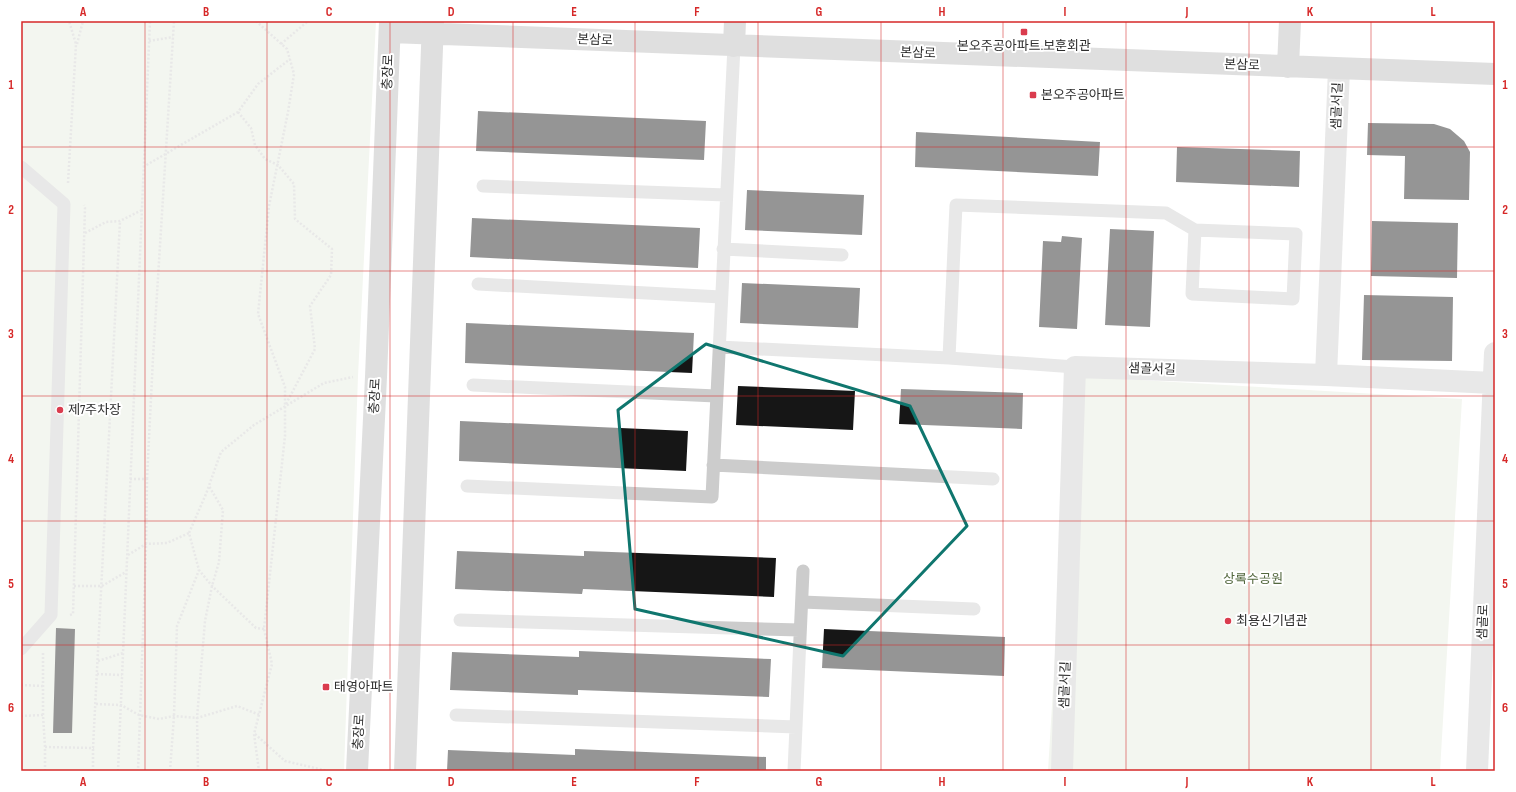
<svg xmlns="http://www.w3.org/2000/svg" width="1516" height="792" font-family="'Sofia Sans Condensed','Noto Sans KR',sans-serif">
	<style>
		.green { fill: #e5ebdd }
		.building { fill: #161616 }
		.lines { fill: none; stroke-linecap: round; stroke-linejoin: round }
		.path { stroke: #ccc; stroke-width: 2.5; stroke-dasharray: 2 2; stroke-linecap: butt }
		.lane { stroke: #ccc; stroke-width: 13 }
		.street { stroke: #ccc; stroke-width: 22 }
		.secondary { stroke: #b9b9b9; stroke-width: 22 }
		.marked { fill: none; stroke: #0f766e; stroke-width: 3; stroke-linejoin: round }
		.grid { fill: none; stroke: #d62828; stroke-width: 1; stroke-opacity: 0.55 }
		.poi-dot { fill: #da3c4e; stroke: #fff; stroke-width: 1.5 }
		.labels { text-anchor: middle; dominant-baseline: central; stroke-width: 4; stroke-linejoin: round; paint-order: stroke }
		.street-label { font-size: 13px; fill: #2f2f2f; stroke: #fff }
		.poi-label { font-size: 13px; fill: #2f2f2f; stroke: #fff; text-anchor: start }
		.park-label { font-size: 13px; fill: #53683f; stroke: #fff }
		.neatline { fill: none; stroke: #d62828; stroke-width: 1.5 }
		.grid-label { font-size: 13px; text-anchor: middle; font-weight: bold; fill: #d62828 }
	</style>
	<rect width="100%" height="100%" fill="#fff"/>
	<path class="green" d="M 21,21 L 376,21 L 358,376 L 344,771 L 21,771 Z
		M 1072,376 L 1462,399 L 1440,771 L 1048,771 Z"/>
	<path class="building" d="M 478,111 L 706,121 L 704,160 L 476,151 Z
		M 1368,123 L 1434,124 L 1450,129 L 1464,141 L 1470,152 L 1469,200 L 1404,199 L 1405,156 L 1367,155 Z
		M 916,132 L 1100,142 L 1098,176 L 915,167 Z
		M 1177,147 L 1300,151 L 1299,187 L 1176,182 Z
		M 747,190 L 864,195 L 862,235 L 745,230 Z
		M 472,218 L 700,228 L 698,268 L 470,257 Z
		M 1372,221 L 1458,223 L 1457,278 L 1371,276 Z
		M 1110,229 L 1154,231 L 1150,327 L 1105,325 Z
		M 1062,236 L 1082,238 L 1077,329 L 1039,327 L 1043,241 L 1061,242 Z
		M 742,283 L 860,288 L 858,328 L 740,323 Z
		M 1364,295 L 1453,297 L 1452,361 L 1362,360 Z
		M 466,323 L 694,333 L 692,373 L 465,363 Z
		M 738,386 L 855,391 L 853,430 L 736,425 Z
		M 901,389 L 1023,393 L 1022,429 L 899,424 Z
		M 460,421 L 688,431 L 686,471 L 459,461 Z
		M 457,551 L 584,556 L 584,551 L 776,558 L 774,597 L 583,589 L 582,594 L 455,589 Z
		M 56,628 L 75,629 L 72,733 L 53,733 Z
		M 824,629 L 1005,637 L 1004,676 L 822,668 Z
		M 579,651 L 771,659 L 769,697 L 578,690 L 578,695 L 450,690 L 452,652 L 579,657 Z
		M 575,749 L 766,757 L 766,771 L 447,771 L 448,750 L 575,755 Z"/>
	<g class="lines">
		<path class="path" d="M 256,21 L 287,49 L 294,74 L 288,112 L 269,206 L 258,314 L 285,387 L 285,436 L 264,629 L 272,664 L 254,734 L 259,771
			M 149,41 L 173,37
			M 77,44 L 83,21
			M 281,44 L 308,21
			M 238,112 L 251,128 L 255,145 L 265,159 L 278,165 L 294,184 L 295,219 L 332,249 L 331,275 L 310,306 L 315,349 L 286,404
			M 143,167 L 238,112 L 258,84 L 290,59
			M 68,183 L 76,44 L 69,21
			M 85,233 L 106,222 L 120,221 L 142,210
			M 130,479 L 147,479 L 146,549 L 138,771
			M 147,479 L 153,358 L 174,21
			M 128,555 L 146,544 L 167,543 L 189,533
			M 74,586 L 102,586 L 126,572
			M 70,615 L 73,614 L 85,208 L 84,205
			M 264,629 L 256,628 L 212,586 L 199,570 L 189,533 L 206,494 L 221,452 L 254,425 L 324,383 L 353,377
			M 98,661 L 123,653
			M 97,674 L 122,675
			M 21,685 L 43,686
			M 96,704 L 121,705 L 139,715 L 159,719 L 174,716 L 197,718 L 237,706 L 260,715
			M 43,715 L 43,653
			M 21,716 L 43,715 L 45,747
			M 255,734 L 285,761 L 328,771
			M 45,771 L 45,747 L 93,748 L 120,221
			M 93,771 L 93,748
			M 118,771 L 150,21
			M 170,771 L 174,716 L 177,626 L 199,570
			M 198,771 L 197,718 L 205,621 L 212,586 L 219,562 L 223,510 L 209,486"/>
		<path class="lane" d="M 21,167 L 64,204 L 51,615 L 21,649
			M 483,186 L 726,195
			M 723,249 L 842,255
			M 478,284 L 721,297
			M 719,347 L 949,358 L 1075,367
			M 949,358 L 956,205 L 1166,213 L 1195,230 L 1192,294 L 1293,299 L 1296,234 L 1195,230
			M 473,385 L 716,396
			M 713,465 L 993,479
			M 467,486 L 712,497 L 734,46
			M 802,602 L 974,609
			M 460,620 L 800,630
			M 456,715 L 796,727
			M 794,771 L 803,571"/>
		<path class="street" d="M 1326,375 L 1339,69
			M 1062,771 L 1075,367 L 1326,375 L 1493,383
			M 1477,771 L 1495,353"/>
		<path class="secondary" d="M 390,32 L 1495,74
			M 734,46 L 735,21
			M 1288,67 L 1290,21
			M 357,771 L 376,377 L 390,21
			M 405,771 L 433,21"/>
	</g>
	<path d="M0 0H1516V792H0ZM 706,344 L 910,406 L 967,526 L 843,656 L 635,609 L 618,410 Z" fill="#fff" fill-opacity=".55" fill-rule="evenodd"/>
	<path class="marked" d="M 706,344 L 910,406 L 967,526 L 843,656 L 635,609 L 618,410 Z"/>
	<path class="grid" d="M 145,21 L 145,771M 267,21 L 267,771M 390,21 L 390,771M 513,21 L 513,771M 635,21 L 635,771M 758,21 L 758,771M 881,21 L 881,771M 1003,21 L 1003,771M 1126,21 L 1126,771M 1249,21 L 1249,771M 1371,21 L 1371,771M 21,147 L 1495,147M 21,271 L 1495,271M 21,396 L 1495,396M 21,521 L 1495,521M 21,645 L 1495,645"/>
	<g class="poi-dot">
		<rect x="1020" y="28" width="8" height="8" rx="2"/>
		<rect x="1029" y="91" width="8" height="8" rx="2"/>
		<circle cx="60" cy="410" r="4"/>
		<circle cx="1228" cy="621" r="4"/>
		<rect x="322" y="683" width="8" height="8" rx="2"/>
	</g>
	<g class="labels">
		<g class="street-label">
			<text transform="translate(595 40) rotate(2)">본삼로</text>
			<text transform="translate(918 53) rotate(2)">본삼로</text>
			<text transform="translate(1242 65) rotate(2)">본삼로</text>
			<text transform="translate(388 72) rotate(-88)">충장로</text>
			<text transform="translate(1337 106) rotate(-88)">샘골서길</text>
			<text transform="translate(1152 369) rotate(2)">샘골서길</text>
			<text transform="translate(375 396) rotate(-87)">충장로</text>
			<text transform="translate(1483 622) rotate(-88)">샘골로</text>
			<text transform="translate(1065 685) rotate(-88)">샘골서길</text>
			<text transform="translate(359 732) rotate(-87)">충장로</text>
		</g>
		<g class="poi-label">
			<text x="1024" y="46" text-anchor="middle">본오주공아파트.보훈회관</text>
			<text x="1041" y="95">본오주공아파트</text>
			<text x="68" y="410">제7주차장</text>
			<text x="1236" y="621">최용신기념관</text>
			<text x="334" y="687">태영아파트</text>
		</g>
		<g class="park-label">
			<text x="1253" y="579">상록수공원</text>
		</g>
	</g>
	<rect width="1516" height="792" fill="none" stroke="#ffffff" stroke-width="44"/>
	<rect x="22" y="22" width="1472" height="748" class="neatline"/>
	<g class="grid-label">
		<text x="83" y="16">A</text>
		<text x="206" y="16">B</text>
		<text x="329" y="16">C</text>
		<text x="451" y="16">D</text>
		<text x="574" y="16">E</text>
		<text x="697" y="16">F</text>
		<text x="819" y="16">G</text>
		<text x="942" y="16">H</text>
		<text x="1065" y="16">I</text>
		<text x="1187" y="16">J</text>
		<text x="1310" y="16">K</text>
		<text x="1433" y="16">L</text>
		<text x="11" y="89">1</text>
		<text x="1505" y="89">1</text>
		<text x="11" y="214">2</text>
		<text x="1505" y="214">2</text>
		<text x="11" y="338">3</text>
		<text x="1505" y="338">3</text>
		<text x="11" y="463">4</text>
		<text x="1505" y="463">4</text>
		<text x="11" y="588">5</text>
		<text x="1505" y="588">5</text>
		<text x="11" y="712">6</text>
		<text x="1505" y="712">6</text>
		<text x="83" y="786">A</text>
		<text x="206" y="786">B</text>
		<text x="329" y="786">C</text>
		<text x="451" y="786">D</text>
		<text x="574" y="786">E</text>
		<text x="697" y="786">F</text>
		<text x="819" y="786">G</text>
		<text x="942" y="786">H</text>
		<text x="1065" y="786">I</text>
		<text x="1187" y="786">J</text>
		<text x="1310" y="786">K</text>
		<text x="1433" y="786">L</text>
	</g>
</svg>
